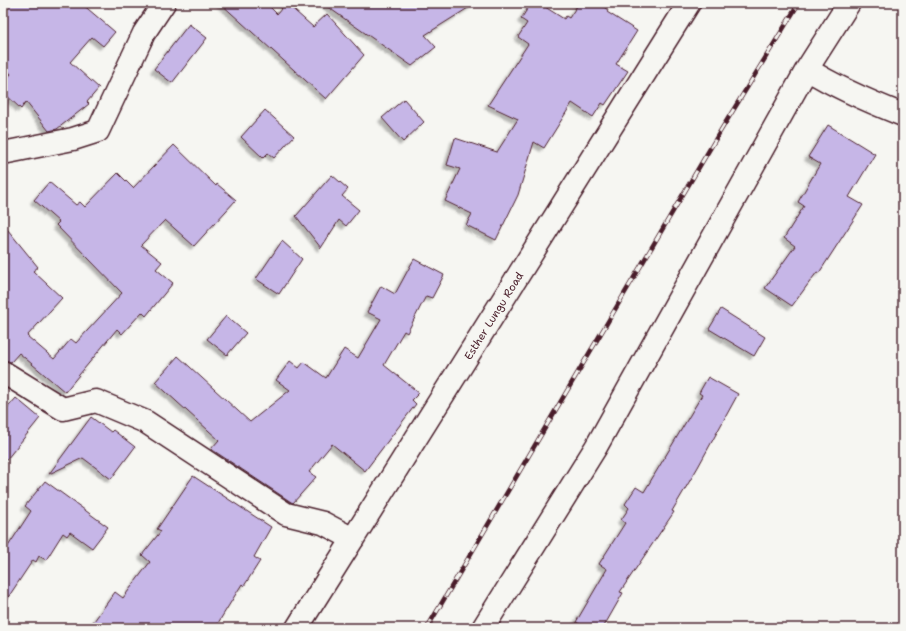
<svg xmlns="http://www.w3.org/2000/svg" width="906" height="631" font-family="'Shantell Sans',sans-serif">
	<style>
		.building { fill: #c6b6e7; stroke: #4a1f2b; filter: url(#shadow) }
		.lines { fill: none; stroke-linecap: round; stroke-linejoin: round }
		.minor-casing { stroke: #4a1f2b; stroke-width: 25 }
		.minor { stroke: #f6f6f2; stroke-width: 22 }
		.rail-casing { stroke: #4a1f2b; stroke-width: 4.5 }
		.rail { stroke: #f6f6f2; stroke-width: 3; stroke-dasharray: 9; stroke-linecap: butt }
		.labels { text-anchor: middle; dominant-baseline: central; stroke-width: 3; stroke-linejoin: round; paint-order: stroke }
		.street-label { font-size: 11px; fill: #4a1f2b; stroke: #f6f6f2 }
	</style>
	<defs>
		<filter id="shadow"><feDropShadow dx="-3.5" dy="3.5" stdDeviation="1" flood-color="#0004"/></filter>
	</defs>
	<rect width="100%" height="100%" fill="#f6f6f2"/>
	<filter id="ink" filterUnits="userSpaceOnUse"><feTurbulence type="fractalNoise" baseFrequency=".025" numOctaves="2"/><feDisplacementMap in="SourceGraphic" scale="8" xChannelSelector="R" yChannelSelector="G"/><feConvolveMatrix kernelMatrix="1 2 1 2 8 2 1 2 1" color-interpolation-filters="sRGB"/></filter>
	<g filter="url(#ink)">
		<path class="building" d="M 10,3 L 81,3 L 115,32 L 103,46 L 92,37 L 70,62 L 99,88 L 87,102 L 89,104 L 57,129 L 49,131 L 26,102 L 21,109 L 3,92 L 3,83 L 11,74 L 3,65 L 3,11 Z
			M 220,3 L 266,3 L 277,14 L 286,3 L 313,27 L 327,14 L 364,55 L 326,99 Z
			M 322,3 L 476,3 L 425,35 L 436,47 L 412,66 Z
			M 531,3 L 539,3 L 564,19 L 566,16 L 569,18 L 579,3 L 598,3 L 608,10 L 607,12 L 637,31 L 616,64 L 628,71 L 605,105 L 602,103 L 593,117 L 572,103 L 544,148 L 534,142 L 518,195 L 496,240 L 466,225 L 472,214 L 445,201 L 460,169 L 447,165 L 455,138 L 497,152 L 518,119 L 488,105 L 528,44 L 518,37 L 527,23 L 521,19 Z
			M 189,24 L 207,38 L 172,83 L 154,69 Z
			M 404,99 L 424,122 L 403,142 L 382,118 Z
			M 265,110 L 294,136 L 274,158 L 268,153 L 263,158 L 241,137 Z
			M 828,125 L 875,154 L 849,197 L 863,205 L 819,273 L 817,272 L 792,306 L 765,288 L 795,246 L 784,238 L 804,206 L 798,202 L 820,164 L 808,157 Z
			M 174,145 L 216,186 L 217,184 L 236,200 L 194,246 L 165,220 L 141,245 L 162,262 L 156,269 L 173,283 L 146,316 L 142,312 L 122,334 L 117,329 L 65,392 L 19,353 L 11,362 L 3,360 L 3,224 L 38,267 L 33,271 L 62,298 L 27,336 L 54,359 L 71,339 L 76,343 L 122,293 L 56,225 L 59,222 L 34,200 L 49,182 L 76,205 L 80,202 L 85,207 L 118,173 L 133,188 Z
			M 332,175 L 348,189 L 342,196 L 359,210 L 346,226 L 339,220 L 321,248 L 296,216 Z
			M 282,241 L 302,259 L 279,294 L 256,279 Z
			M 414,259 L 444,275 L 432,298 L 426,296 L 407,333 L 404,331 L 384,365 L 419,393 L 412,400 L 416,404 L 365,471 L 332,444 L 309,472 L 316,477 L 293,503 L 291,502 L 211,449 L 219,440 L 155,382 L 178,356 L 250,422 L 290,390 L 276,380 L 290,361 L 299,368 L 304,362 L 326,378 L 344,349 L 358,358 L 381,319 L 367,312 L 381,286 L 395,294 Z
			M 721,309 L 765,337 L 754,356 L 709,329 Z
			M 226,316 L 246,333 L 227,355 L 207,339 Z
			M 708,377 L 738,394 L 698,467 L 672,511 L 674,512 L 620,592 L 623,593 L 603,628 L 587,628 L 576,622 L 607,569 L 599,564 L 625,523 L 621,520 L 629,508 L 625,504 L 636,487 L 644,492 L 702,395 L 699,393 Z
			M 16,398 L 40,418 L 3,464 L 3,413 Z
			M 91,417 L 111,432 L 113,430 L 135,447 L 111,479 L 83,458 L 49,474 Z
			M 193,476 L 271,527 L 254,557 L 260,561 L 244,586 L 242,584 L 215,628 L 89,628 L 115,592 L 123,598 L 150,562 L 142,555 L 161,531 L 157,529 Z
			M 45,481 L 108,527 L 92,548 L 70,532 L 67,536 L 63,533 L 46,560 L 39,556 L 36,562 L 33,560 L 3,605 L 3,554 L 31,511 L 25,506 Z"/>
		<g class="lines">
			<g class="minor-casing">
				<path id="minor" d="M 807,69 C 837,88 870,102 903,115
					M 3,153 L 73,139 L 98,131 L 144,33 L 164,3
					M 3,372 L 63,409 L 96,401 L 146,422 L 286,514 L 323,523 L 353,539
					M 297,628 L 689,3
					M 483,628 L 596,447 L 807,69 L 849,3"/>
			</g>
			<use href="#minor" class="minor"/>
			<g class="rail-casing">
				<path id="rail" d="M 427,628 L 721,130 L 799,3"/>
			</g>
			<use href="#rail" class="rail"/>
		</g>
	</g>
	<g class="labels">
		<g class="street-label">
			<text transform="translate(494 316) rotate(-58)">Esther Lungu Road</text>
		</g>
	</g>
	<rect width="906" height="631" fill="none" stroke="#f6f6f2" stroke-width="16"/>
	<rect x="8" y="8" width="890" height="615" fill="none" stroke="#4a1f2b" stroke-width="1.5" filter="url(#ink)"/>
</svg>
